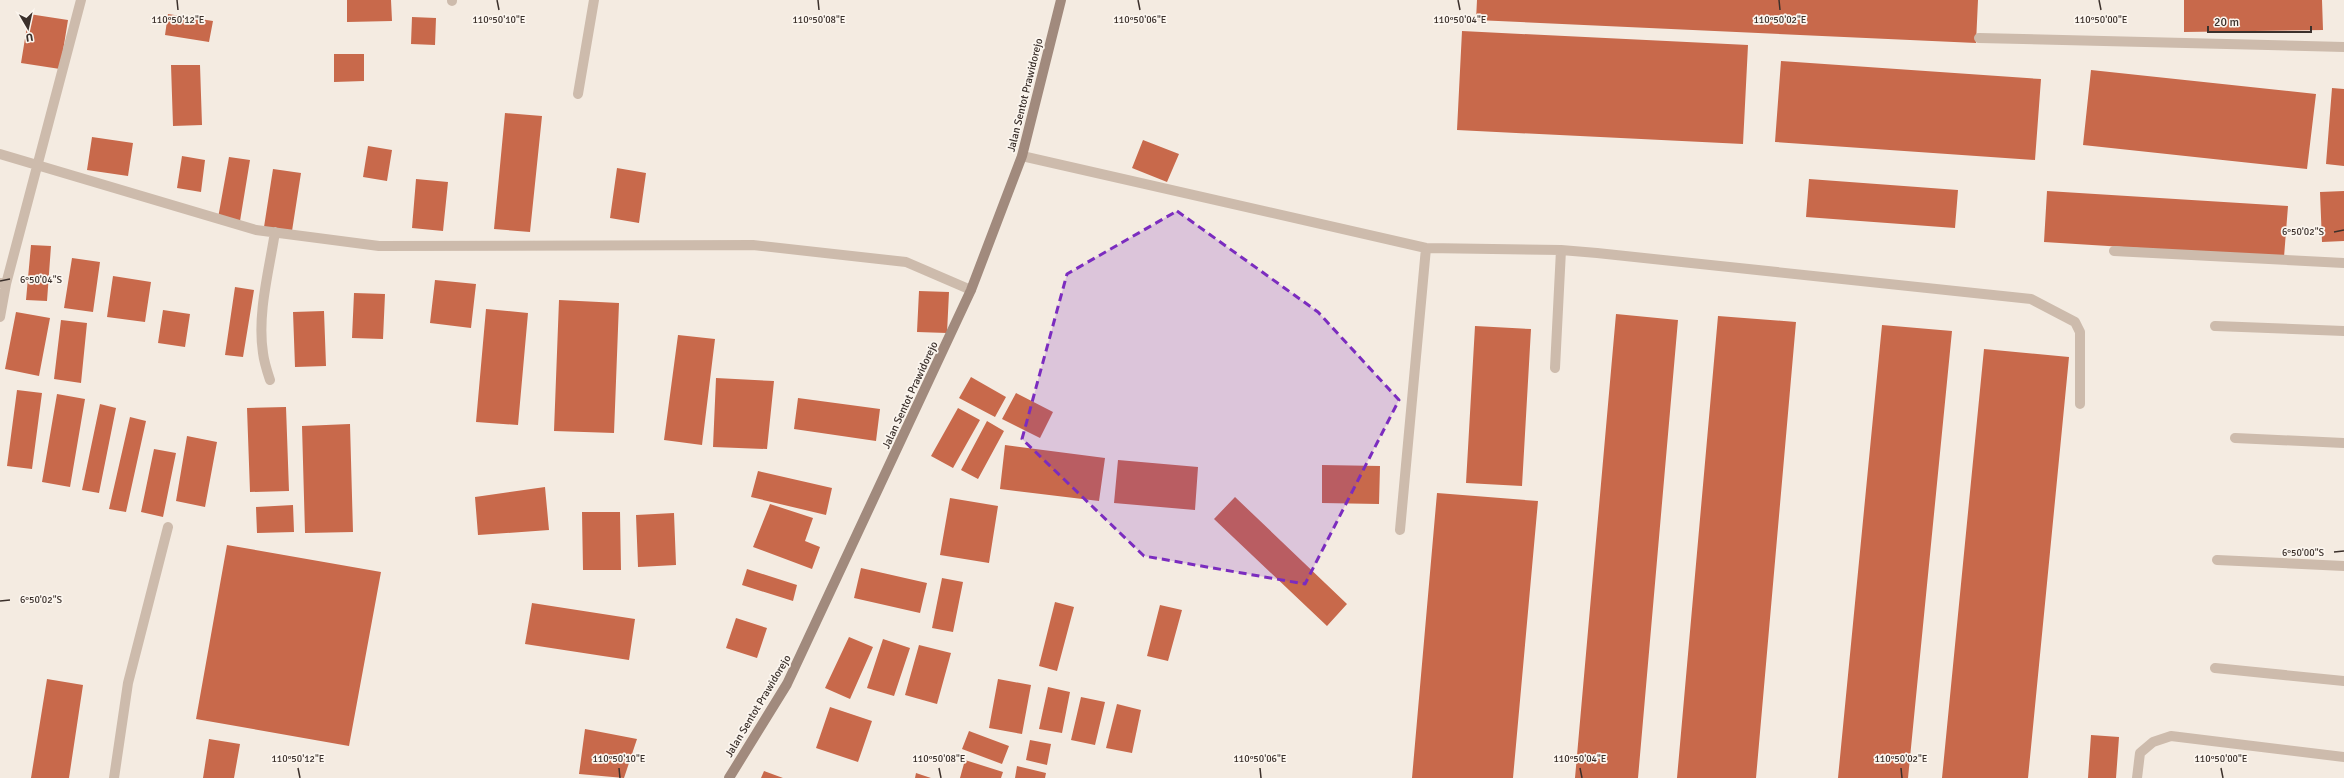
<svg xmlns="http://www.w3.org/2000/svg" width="2344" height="778" font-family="Signika,sans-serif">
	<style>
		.building { fill: #c8694b }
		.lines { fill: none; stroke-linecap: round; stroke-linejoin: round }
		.service { stroke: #cdbbac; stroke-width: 10 }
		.minor { stroke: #cdbbac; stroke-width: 10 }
		.secondary { stroke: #a18a7d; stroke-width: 10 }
		.marked { fill: #7b2cbf; fill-opacity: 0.2; stroke: #7b2cbf; stroke-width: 3; stroke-dasharray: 8 5; stroke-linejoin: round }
		.ticks { fill: none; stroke: #3b302b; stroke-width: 1.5 }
		.labels { text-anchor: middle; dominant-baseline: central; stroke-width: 3.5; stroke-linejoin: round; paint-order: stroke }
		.street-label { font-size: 11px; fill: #3b302b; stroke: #fbf5ee }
		.ticks-label { font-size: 10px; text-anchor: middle; fill: #3b302b; stroke: #fbf5ee; stroke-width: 3.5; stroke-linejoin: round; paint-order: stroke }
	</style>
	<rect width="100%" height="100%" fill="#f4ebe1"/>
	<path class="building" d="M 347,0 L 391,0 L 392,21 L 347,22 Z
		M 1477,0 L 1978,0 L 1976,43 L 1476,20 Z
		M 2184,0 L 2322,0 L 2323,30 L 2184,32 Z
		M 29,14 L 68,20 L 60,69 L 21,63 Z
		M 168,14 L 213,21 L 209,42 L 165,35 Z
		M 412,17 L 436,18 L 435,45 L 411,44 Z
		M 1462,31 L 1748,45 L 1743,144 L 1457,130 Z
		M 334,54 L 364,54 L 364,81 L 334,82 Z
		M 1781,61 L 2041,79 L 2035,160 L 1775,142 Z
		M 171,65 L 200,65 L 202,125 L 173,126 Z
		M 2091,70 L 2316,94 L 2307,169 L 2083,145 Z
		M 2332,88 L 2344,89 L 2344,166 L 2326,164 Z
		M 505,113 L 542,116 L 530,232 L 494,229 Z
		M 92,137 L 133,143 L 128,176 L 87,170 Z
		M 1143,140 L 1179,154 L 1167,182 L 1132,168 Z
		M 368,146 L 392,150 L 387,181 L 363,177 Z
		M 182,156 L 205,160 L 201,192 L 177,188 Z
		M 229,157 L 250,160 L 240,221 L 218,218 Z
		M 617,168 L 646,173 L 639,223 L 610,218 Z
		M 273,169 L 301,173 L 292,231 L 264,227 Z
		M 416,179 L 448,182 L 443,231 L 412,228 Z
		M 1809,179 L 1958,190 L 1955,228 L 1806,217 Z
		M 2047,191 L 2288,206 L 2284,257 L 2044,242 Z
		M 2344,191 L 2344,241 L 2322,242 L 2320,192 Z
		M 31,245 L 51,246 L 47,301 L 26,300 Z
		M 72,258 L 100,262 L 93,312 L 64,308 Z
		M 113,276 L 151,282 L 145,322 L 107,317 Z
		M 435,280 L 476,284 L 471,328 L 430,323 Z
		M 235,287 L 254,290 L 243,357 L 225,355 Z
		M 919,291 L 949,292 L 947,333 L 917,332 Z
		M 354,293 L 385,294 L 383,339 L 352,338 Z
		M 559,300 L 619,303 L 614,433 L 554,431 Z
		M 486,309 L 528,313 L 518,425 L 476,422 Z
		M 163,310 L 190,314 L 185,347 L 158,343 Z
		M 324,311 L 326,366 L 295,367 L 293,312 Z
		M 16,312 L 50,318 L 39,376 L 5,369 Z
		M 1616,314 L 1678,320 L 1638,778 L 1575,778 Z
		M 1718,316 L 1796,322 L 1756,778 L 1677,778 Z
		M 61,320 L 87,323 L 81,383 L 54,379 Z
		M 1882,325 L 1952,331 L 1908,778 L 1838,778 Z
		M 1475,326 L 1531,329 L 1522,486 L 1466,483 Z
		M 678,335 L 715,339 L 702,445 L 664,440 Z
		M 1984,349 L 2069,357 L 2028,778 L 1942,778 Z
		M 971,377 L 1006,397 L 995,417 L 959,398 Z
		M 716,378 L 774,381 L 767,449 L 713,447 Z
		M 17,390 L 42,393 L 32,469 L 7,466 Z
		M 1016,393 L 1053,412 L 1040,438 L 1002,419 Z
		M 57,394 L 85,399 L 70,487 L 42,482 Z
		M 798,398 L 880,409 L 876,441 L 794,429 Z
		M 100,404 L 116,408 L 99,493 L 82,490 Z
		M 286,407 L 289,491 L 250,492 L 247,408 Z
		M 958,408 L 980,420 L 953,468 L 931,456 Z
		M 130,417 L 146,421 L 126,512 L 109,509 Z
		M 987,421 L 1004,431 L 978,479 L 961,470 Z
		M 350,424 L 353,532 L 305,533 L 302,426 Z
		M 187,436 L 217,442 L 205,507 L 176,501 Z
		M 1005,445 L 1105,458 L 1099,501 L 1000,489 Z
		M 154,449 L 176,453 L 163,517 L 141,512 Z
		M 1118,460 L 1198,467 L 1195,510 L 1114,503 Z
		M 1322,465 L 1380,466 L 1379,504 L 1322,503 Z
		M 758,471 L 832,488 L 826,515 L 751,497 Z
		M 545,487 L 549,530 L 478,535 L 475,497 Z
		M 1437,493 L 1538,501 L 1513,778 L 1412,778 Z
		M 1235,497 L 1347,604 L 1327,626 L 1214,519 Z
		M 950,498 L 998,506 L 989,563 L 940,555 Z
		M 770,504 L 813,518 L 805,541 L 820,547 L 812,569 L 753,547 Z
		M 293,505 L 294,532 L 257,533 L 256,507 Z
		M 582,512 L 620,512 L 621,570 L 583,570 Z
		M 674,513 L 676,565 L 638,567 L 636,515 Z
		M 227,545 L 381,572 L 349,746 L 196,719 Z
		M 861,568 L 927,583 L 920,613 L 854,598 Z
		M 747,569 L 797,585 L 793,601 L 742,585 Z
		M 942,578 L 963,582 L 953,632 L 932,628 Z
		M 1055,602 L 1074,607 L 1057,671 L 1039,666 Z
		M 532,603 L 635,619 L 629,660 L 525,644 Z
		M 1160,605 L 1182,610 L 1168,661 L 1147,656 Z
		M 736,618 L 767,628 L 757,658 L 726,648 Z
		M 849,637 L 873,647 L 850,699 L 825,688 Z
		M 883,639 L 910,648 L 894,696 L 867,688 Z
		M 919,645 L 951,653 L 937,704 L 905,695 Z
		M 47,679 L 83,685 L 69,778 L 31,778 Z
		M 998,679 L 1031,685 L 1022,734 L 989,728 Z
		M 1048,687 L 1070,692 L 1062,733 L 1039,729 Z
		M 1081,697 L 1105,702 L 1095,745 L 1071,740 Z
		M 1117,704 L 1141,710 L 1132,753 L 1106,748 Z
		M 830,707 L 872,721 L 858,762 L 816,748 Z
		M 585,729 L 637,739 L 624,778 L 579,774 Z
		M 969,731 L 1009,746 L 1002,764 L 962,749 Z
		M 2091,735 L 2119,737 L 2116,778 L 2088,778 Z
		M 209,739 L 240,744 L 234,778 L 203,778 Z
		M 1030,740 L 1051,744 L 1047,765 L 1026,760 Z
		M 965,760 L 1003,772 L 1001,778 L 960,778 Z
		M 1017,766 L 1046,773 L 1045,778 L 1015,778 Z
		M 764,771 L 783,778 L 761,778 Z
		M 916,773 L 931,778 L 915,778 Z"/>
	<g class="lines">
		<path class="service" d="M 452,1 L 452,0
			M 1979,38 L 2344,47
			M 1022,156 L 1426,248 L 1561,250 L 1597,253 L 2031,299 L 2075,322 L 2080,332 L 2080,404
			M 2114,251 L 2344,263
			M 2215,326 L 2344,331
			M 1555,368 L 1561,250
			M 2235,438 L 2344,443
			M 1400,530 L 1426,248
			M 2217,560 L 2344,566
			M 2215,668 L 2344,681
			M 2137,778 L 2140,753 L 2153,742 L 2171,736 L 2344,757"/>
		<path class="minor" d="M 578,94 L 594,0
			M 0,154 L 256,230 L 379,246 L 753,245 L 906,262 L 971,290
			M 0,283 L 6,284 L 0,317
			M 6,284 L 81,0
			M 270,380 C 267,371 264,362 263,353 C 257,314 269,271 275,232
			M 114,778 L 128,683 L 168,527"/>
		<path class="secondary" d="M 729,778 L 787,684 L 971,290 L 1022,156 L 1061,0"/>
	</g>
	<path class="marked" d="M 1177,211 L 1318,312 L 1399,400 L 1305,584 L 1144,556 L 1022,439 L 1067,274 Z"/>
	<path class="ticks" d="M 177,0 L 178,10M 497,0 L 499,10M 818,0 L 819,10M 1138,0 L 1140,10M 1458,0 L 1460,10M 1779,0 L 1780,10M 2099,0 L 2101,10M 2334,232 L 2344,230M 0,281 L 10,279M 2334,552 L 2344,551M 0,601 L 10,600M 298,768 L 300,778M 619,768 L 620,778M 939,768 L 941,778M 1260,768 L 1261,778M 1580,768 L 1582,778M 1901,768 L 1902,778M 2221,768 L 2223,778"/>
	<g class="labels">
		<g class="street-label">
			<text transform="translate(1025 95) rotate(-76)">Jalan Sentot Prawidorejo</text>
			<text transform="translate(910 395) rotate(-65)">Jalan Sentot Prawidorejo</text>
			<text transform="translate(758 706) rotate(-59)">Jalan Sentot Prawidorejo</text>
		</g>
	</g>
	<g class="ticks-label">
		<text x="178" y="23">110°50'12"E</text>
		<text x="499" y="23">110°50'10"E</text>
		<text x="819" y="23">110°50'08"E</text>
		<text x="1140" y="23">110°50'06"E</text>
		<text x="1460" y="23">110°50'04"E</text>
		<text x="1780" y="23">110°50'02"E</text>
		<text x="2101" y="23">110°50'00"E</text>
		<text x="2303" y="235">6°50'02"S</text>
		<text x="41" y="283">6°50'04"S</text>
		<text x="2303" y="556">6°50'00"S</text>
		<text x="41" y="603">6°50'02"S</text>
		<text x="298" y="762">110°50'12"E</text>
		<text x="619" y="762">110°50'10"E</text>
		<text x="939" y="762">110°50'08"E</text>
		<text x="1260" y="762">110°50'06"E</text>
		<text x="1580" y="762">110°50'04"E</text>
		<text x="1901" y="762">110°50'02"E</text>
		<text x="2221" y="762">110°50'00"E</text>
	</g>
	<g transform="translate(28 28) rotate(171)" stroke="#fbf5ee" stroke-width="3" paint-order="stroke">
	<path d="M0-3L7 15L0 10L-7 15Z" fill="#3b302b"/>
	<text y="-6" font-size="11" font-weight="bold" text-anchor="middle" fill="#3b302b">U</text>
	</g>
	<path d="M2208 26v6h103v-6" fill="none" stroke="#3b302b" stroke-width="2"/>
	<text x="2214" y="26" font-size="12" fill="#3b302b" stroke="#fbf5ee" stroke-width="3" paint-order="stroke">20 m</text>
</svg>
